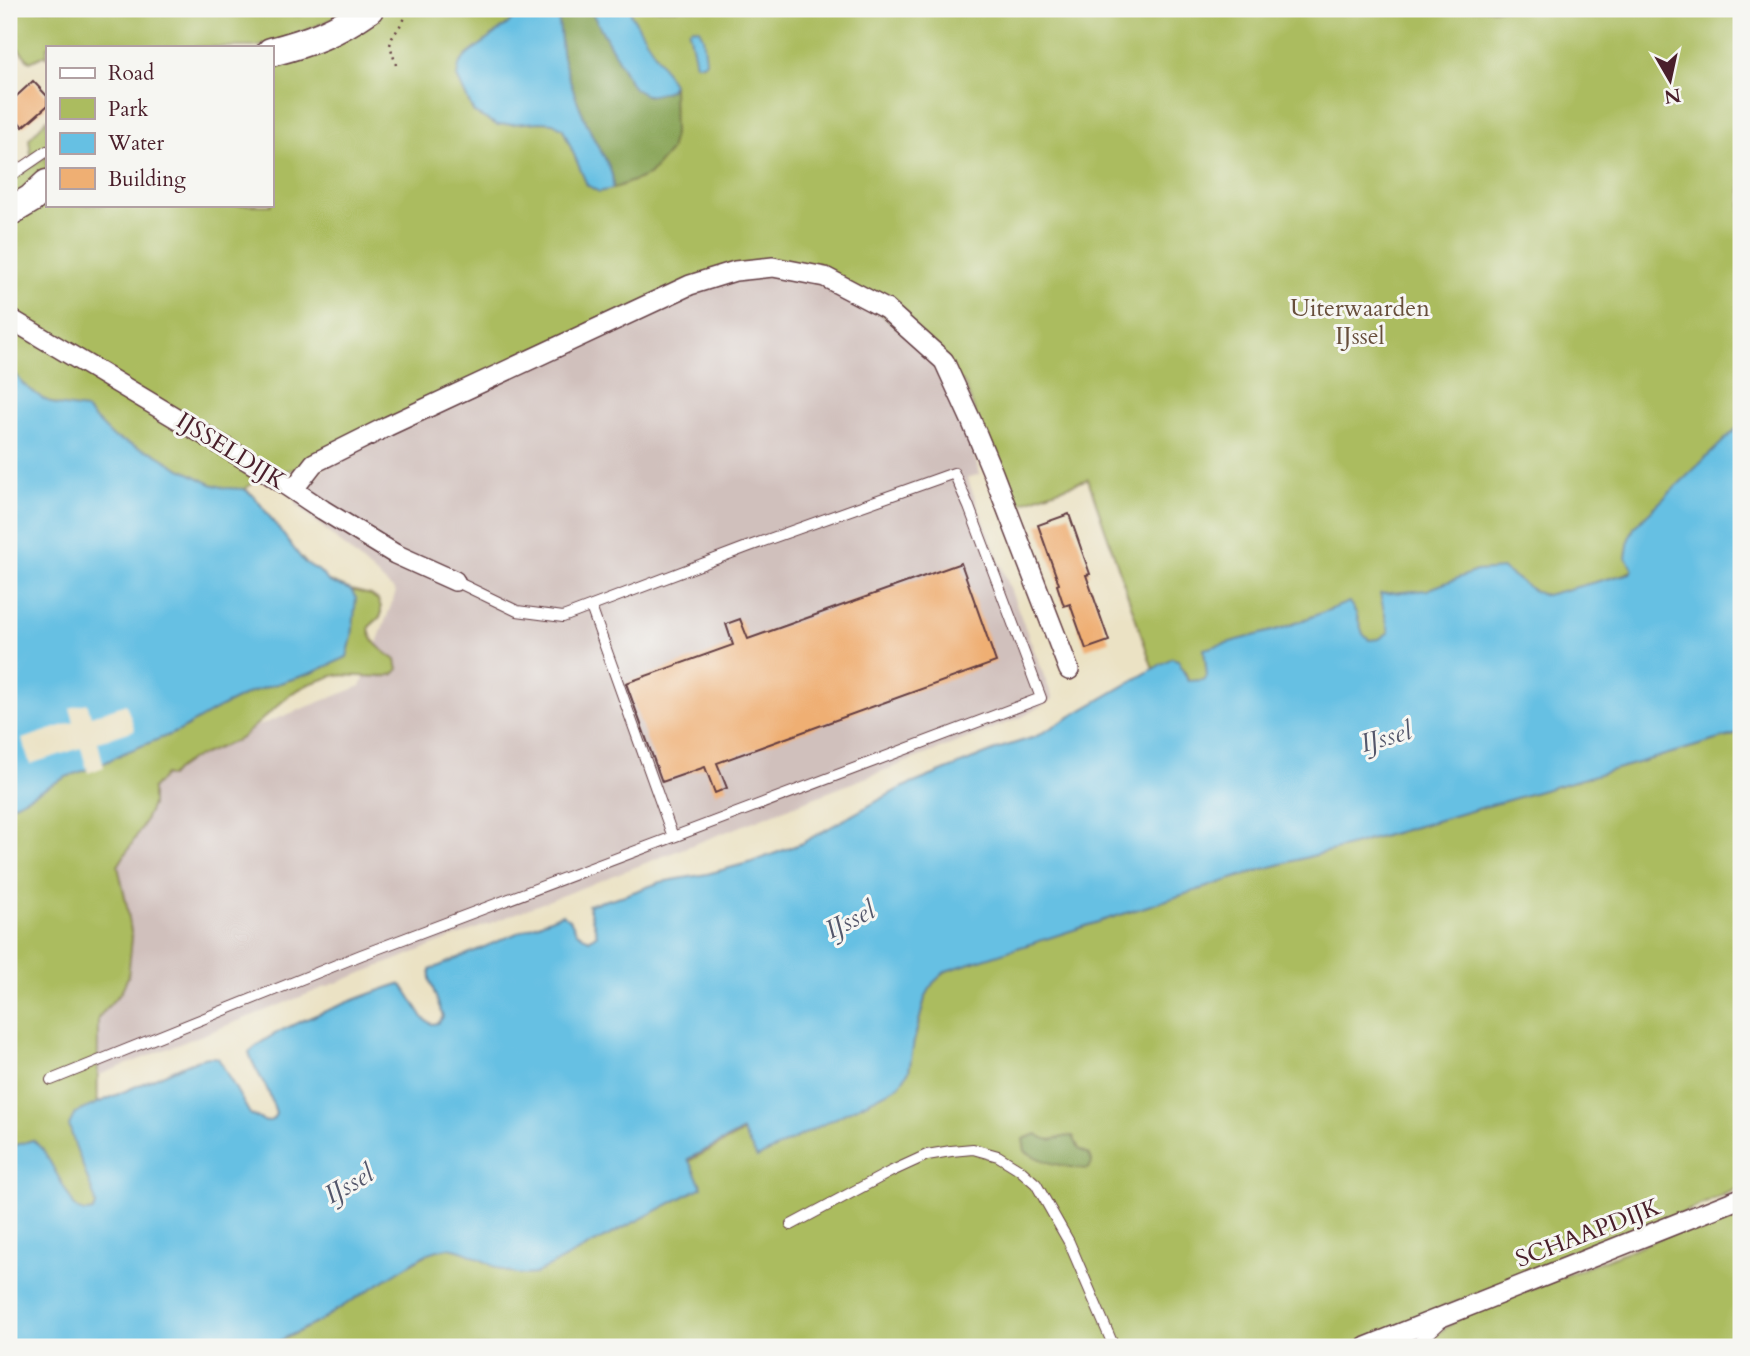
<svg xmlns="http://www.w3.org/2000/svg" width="1750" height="1356" font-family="Cardo,serif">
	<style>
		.industrial { fill: #d0c0bc }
		.green { fill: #abbc5f; stroke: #7a6e45; stroke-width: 2 }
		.forest { fill: #88a456; stroke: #696240; stroke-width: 2 }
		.water { fill: #66c0e3; stroke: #587087; stroke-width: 2 }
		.pier { fill: #ebe2c4 }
		.building { fill: #efaf73 }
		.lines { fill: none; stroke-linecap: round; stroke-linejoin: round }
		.lane-casing { stroke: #623c42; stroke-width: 12 }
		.street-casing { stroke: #623c42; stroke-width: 22 }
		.secondary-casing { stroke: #623c42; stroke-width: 31 }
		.path { stroke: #623c42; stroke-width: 2.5; stroke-dasharray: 2 5; stroke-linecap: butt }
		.lane { stroke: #fff; stroke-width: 10 }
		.street { stroke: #fff; stroke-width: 19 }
		.secondary { stroke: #fff; stroke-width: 28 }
		.labels { text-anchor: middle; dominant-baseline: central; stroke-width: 6; stroke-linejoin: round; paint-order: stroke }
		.park-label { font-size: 24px; fill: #674e3b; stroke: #f6f6f2 }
		.street-label { font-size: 24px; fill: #4a1f2b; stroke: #f6f6f2 }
		.water-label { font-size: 26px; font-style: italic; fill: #54576b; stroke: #f6f6f2 }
	</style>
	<rect width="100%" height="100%" fill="#f6f6f2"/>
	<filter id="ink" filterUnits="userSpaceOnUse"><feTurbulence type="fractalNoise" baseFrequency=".0143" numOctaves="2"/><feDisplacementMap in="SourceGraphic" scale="14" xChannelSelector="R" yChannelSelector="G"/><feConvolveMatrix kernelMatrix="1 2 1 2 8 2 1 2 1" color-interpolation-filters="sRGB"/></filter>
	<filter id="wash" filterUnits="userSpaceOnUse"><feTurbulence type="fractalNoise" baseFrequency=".00686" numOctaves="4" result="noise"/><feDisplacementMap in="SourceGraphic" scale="28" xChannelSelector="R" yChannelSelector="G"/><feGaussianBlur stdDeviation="1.57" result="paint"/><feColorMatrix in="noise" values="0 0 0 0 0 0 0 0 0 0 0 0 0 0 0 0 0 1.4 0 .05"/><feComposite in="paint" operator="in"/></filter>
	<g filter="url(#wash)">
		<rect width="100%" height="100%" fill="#ebe2c4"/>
		<path class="industrial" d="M 794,273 L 885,315 L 939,365 L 964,423 L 980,474 L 967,478 L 1053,699 L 1022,717 L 9,1110 L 9,828 L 40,810 L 361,686 L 396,592 L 295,503 L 324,468 L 333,460 L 714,281 Z"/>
		<path class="green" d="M 9,9 L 279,9 C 292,21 309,11 324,9 C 334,8 345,9 355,9 L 281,42 L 256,47 L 47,47 L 47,57 L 45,55 L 30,62 L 9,38 Z
			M 381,9 L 1741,9 L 1741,531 L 1701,544 L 1622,575 L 1377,642 L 1198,681 L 1189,681 L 1183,668 L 1177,666 L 1153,669 L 1088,479 L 1009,507 L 965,385 L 841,280 L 743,265 L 310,463 L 297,469 L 279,472 L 272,468 L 245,489 L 254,496 L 292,548 L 314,572 L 326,580 L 351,590 L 371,595 L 378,600 L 381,607 L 381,616 L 369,627 C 370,644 383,650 396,660 L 398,670 L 394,674 L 383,677 L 336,675 L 309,684 L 292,693 L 240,739 L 192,759 L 176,770 L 170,777 L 165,775 L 152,789 L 152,805 L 142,827 L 118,866 L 127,906 L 132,938 L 128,977 L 121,992 L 98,1018 L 97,1209 L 9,1246 L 9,224 L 47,200 L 47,205 L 271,205 L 271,60 Z
			M 47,119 L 47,146 L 31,156 L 29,139 Z
			M 47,156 L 47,173 L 9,204 L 9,182 Z
			M 1741,733 L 1741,1187 L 1620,1241 L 1488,1289 L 1347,1347 L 268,1347 L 316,1323 L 401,1269 L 435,1250 L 685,1163 L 914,1042 L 925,998 L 933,983 L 946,971 L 992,955 L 1263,869 L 1349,846 Z
			M 1741,1206 L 1741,1347 L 1418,1347 L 1463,1316 Z"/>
		<path class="forest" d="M 556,9 L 590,9 L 633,87 L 648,96 L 670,90 L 673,84 L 674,134 L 670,151 L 649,175 L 612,189 C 617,171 599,151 592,135 C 580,110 570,84 563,58 C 560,42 561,25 556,9 Z
			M 1037,1134 C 1054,1146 1056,1135 1073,1136 L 1079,1149 C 1086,1153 1092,1154 1092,1163 L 1088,1169 C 1065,1167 1045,1164 1025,1151 L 1023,1139 Z"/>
		<path class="water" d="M 527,9 L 556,9 C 561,25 560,42 563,58 C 570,84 580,110 592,135 C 599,151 617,171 612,189 L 599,192 L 587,185 L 563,129 L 553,123 L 540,122 L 497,125 L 474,113 L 457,77 L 459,65 L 466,56 Z
			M 590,9 L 631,9 L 631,14 L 673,84 L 670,90 C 652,95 649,100 633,87 Z
			M 692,28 L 699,29 L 703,37 L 706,61 L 703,64 L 696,64 L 689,31 Z
			M 9,368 L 13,370 L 23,384 L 43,399 L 57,405 L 85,409 L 113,437 L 137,447 L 152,452 L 179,468 L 211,484 L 225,488 L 244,489 L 254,496 L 304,562 L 319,571 L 329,582 L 351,590 L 356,598 L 352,637 L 347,657 L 312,673 L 251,692 L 215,710 L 179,731 L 124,753 L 100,765 L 66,777 L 9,807 Z
			M 1741,424 L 1741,733 L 1349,846 L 1263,869 L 946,971 L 933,983 L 925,998 L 914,1041 L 909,1071 L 899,1086 L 757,1158 L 742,1131 L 688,1159 L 702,1187 L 535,1274 C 504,1279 489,1260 461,1251 C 458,1250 454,1249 450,1248 C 441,1248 431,1252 423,1256 L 316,1323 L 267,1347 L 9,1347 L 9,1147 L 33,1140 L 44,1151 L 75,1207 C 81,1212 85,1213 93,1211 L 96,1206 L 95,1199 L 75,1145 L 69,1125 L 75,1113 L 187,1064 C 197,1060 207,1055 218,1058 L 250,1114 L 266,1122 L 272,1120 L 276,1114 C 273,1104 270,1094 265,1085 C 259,1074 252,1064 249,1052 C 268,1035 292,1025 316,1015 C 343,1004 371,993 399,984 L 403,986 L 424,1019 L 432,1024 L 438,1023 L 443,1017 L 430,980 L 430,970 L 562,914 L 570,920 L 576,931 L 589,940 L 597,934 L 588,905 L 625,895 L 661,882 L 707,874 L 752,862 L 800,844 L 899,789 L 1003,747 L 1035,737 L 1172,658 L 1178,660 L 1188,681 L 1203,680 L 1207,676 L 1204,649 L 1283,628 L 1349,602 L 1356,613 L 1363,634 L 1369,640 L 1379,639 L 1389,632 L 1380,594 L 1427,590 L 1476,571 L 1503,569 L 1534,591 L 1546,595 L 1630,573 L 1633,569 L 1626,558 L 1629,538 L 1635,526 Z"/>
		<path class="pier" d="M 87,703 L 91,716 L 126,704 L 135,730 L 98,742 L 104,767 L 88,773 L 81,748 L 30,764 L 22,739 L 74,722 L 70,708 Z"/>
		<g id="blocks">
			<path class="building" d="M 33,81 L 47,96 L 47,106 L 23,127 L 9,111 L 9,103 Z
				M 1069,514 L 1090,574 L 1086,575 L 1109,641 L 1086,649 L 1070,604 L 1064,606 L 1057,585 L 1059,584 L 1038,525 Z
				M 961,563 L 996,662 L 717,763 L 727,788 L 715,793 L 705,767 L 662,782 L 626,683 L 733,645 L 726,624 L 740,619 L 748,639 Z"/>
		</g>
	</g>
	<g filter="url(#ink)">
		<use href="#blocks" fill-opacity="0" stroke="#623c42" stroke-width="2"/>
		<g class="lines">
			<g class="lane-casing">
				<path id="lane" d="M 9,177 L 47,151
					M 591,607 L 673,837
					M 51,1080 L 361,955 L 1041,698 L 969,507 L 954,473 L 747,547 L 563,617 L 517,611 L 455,581
					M 791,1225 L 890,1172 L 927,1155 L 951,1151 L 973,1149 L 998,1156 L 1019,1169 L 1036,1184 L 1069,1242 L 1114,1347
					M 1411,1347 L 1429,1334 L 1442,1322"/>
			</g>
			<g class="street-casing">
				<path id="street" d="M 9,318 L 263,470 L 323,510 L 395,554 L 455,581
					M 293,490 L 314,463 L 388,426 L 690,285 L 735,271 L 773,267 L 825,277 L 886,309 L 944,361 L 971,420 L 993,473 L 1069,670
					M 1366,1347 L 1741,1198"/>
			</g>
			<g class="secondary-casing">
				<path id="secondary" d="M 271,52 C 310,42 336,32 369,9
					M 9,212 L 31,199 L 47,184"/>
			</g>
			<path class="path" d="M 396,65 L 390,45 L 392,38 L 411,9"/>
			<use href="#lane" class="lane"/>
			<use href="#street" class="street"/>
			<use href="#secondary" class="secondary"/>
		</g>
	</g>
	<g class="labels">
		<g class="park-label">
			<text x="1360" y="308">Uiterwaarden<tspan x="1360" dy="28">IJssel</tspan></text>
		</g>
		<g class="street-label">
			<text transform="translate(231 451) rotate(32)">IJSSELDIJK</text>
			<text transform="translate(1588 1233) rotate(-21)">SCHAAPDIJK</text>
		</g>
		<g class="water-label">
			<text transform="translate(1386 737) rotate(-16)">IJssel</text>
			<text transform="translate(850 920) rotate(-27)">IJssel</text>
			<text transform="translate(349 1184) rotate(-30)">IJssel</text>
		</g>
	</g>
	<rect width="1750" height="1356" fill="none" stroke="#f6f6f2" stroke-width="35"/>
	<rect x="46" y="46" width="228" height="161" fill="#f6f6f2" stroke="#b1a0a2" stroke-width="2"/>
	<rect x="60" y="68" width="35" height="10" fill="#ffffff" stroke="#b1a0a2" stroke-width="2"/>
	<text x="108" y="80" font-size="21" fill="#4a1f2b">Road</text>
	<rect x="60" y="98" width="35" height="21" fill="#abbc5f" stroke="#b1a0a2" stroke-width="2"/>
	<text x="108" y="116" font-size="21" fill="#4a1f2b">Park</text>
	<rect x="60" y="133" width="35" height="21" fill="#66c0e3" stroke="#b1a0a2" stroke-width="2"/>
	<text x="108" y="150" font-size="21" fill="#4a1f2b">Water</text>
	<rect x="60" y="168" width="35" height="21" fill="#efaf73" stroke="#b1a0a2" stroke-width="2"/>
	<text x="108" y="186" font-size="21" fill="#4a1f2b">Building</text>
	<g transform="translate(1670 80) rotate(171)" stroke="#f6f6f2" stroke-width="5" paint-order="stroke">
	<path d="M0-5L12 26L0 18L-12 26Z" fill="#4a1f2b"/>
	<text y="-10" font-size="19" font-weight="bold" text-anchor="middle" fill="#4a1f2b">N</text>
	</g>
</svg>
